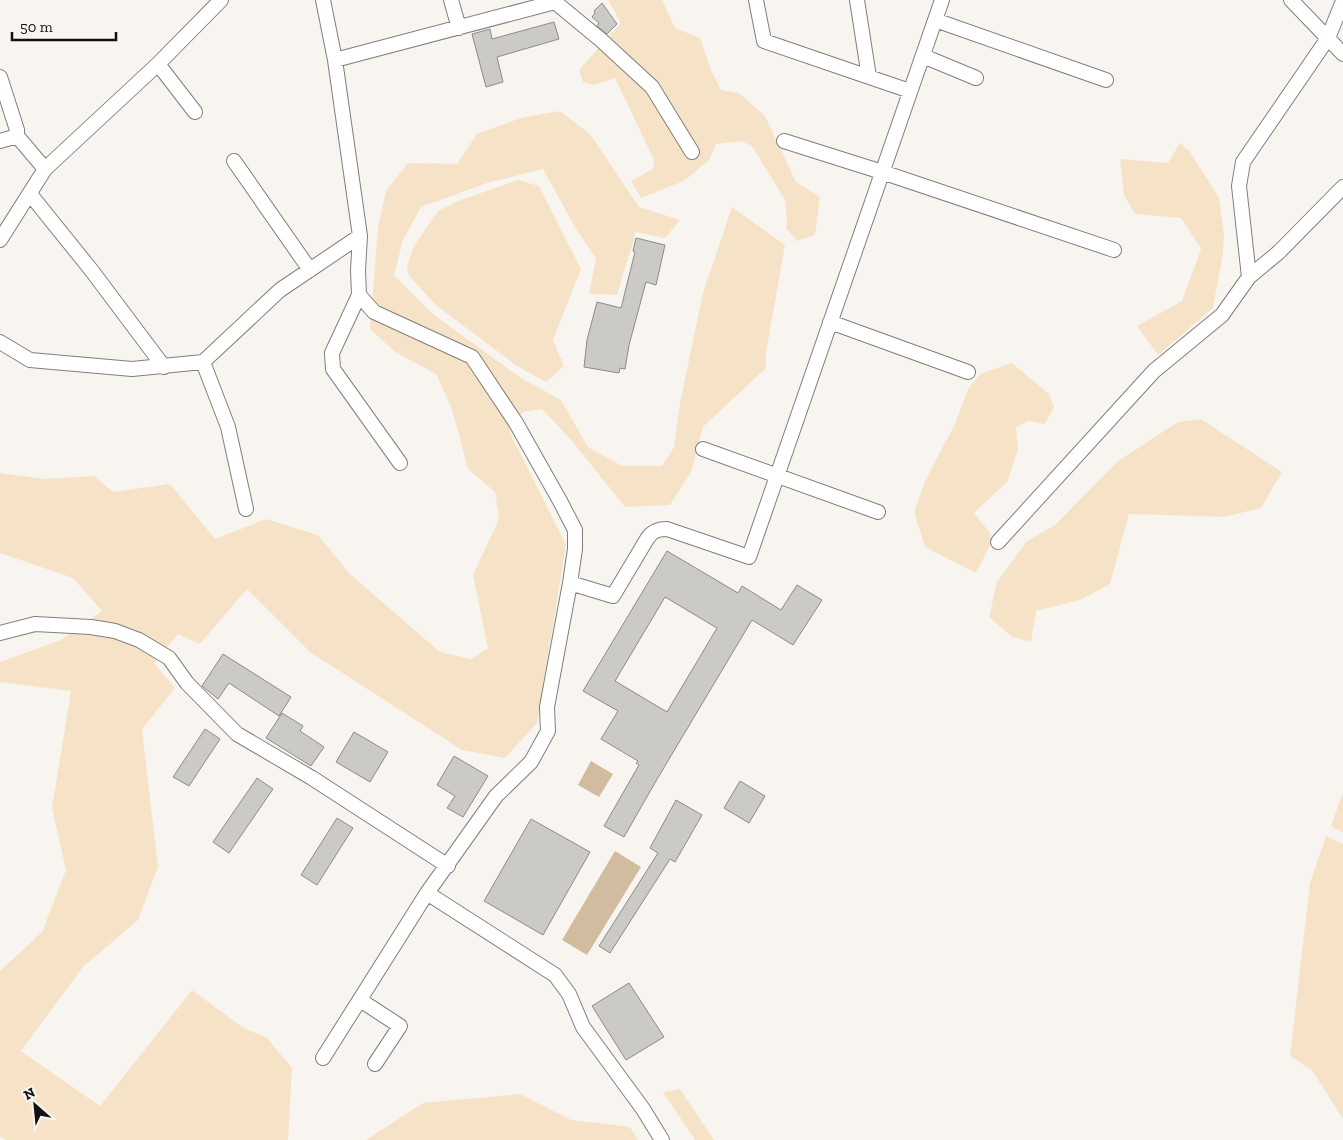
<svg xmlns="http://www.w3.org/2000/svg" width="1343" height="1140" font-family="'Zilla Slab',serif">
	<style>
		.green { fill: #f6e3c7 }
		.water { fill: #d1bca0 }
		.building { fill: #cccac6; stroke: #8d8b87; fill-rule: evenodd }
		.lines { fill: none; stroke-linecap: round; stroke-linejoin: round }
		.street-casing { stroke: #817f7b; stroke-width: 16 }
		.street { stroke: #fff; stroke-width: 14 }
	</style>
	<rect width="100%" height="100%" fill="#f8f5f1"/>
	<path class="green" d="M 608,0 L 662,0 L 675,28 L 700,38 L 711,70 L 721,90 L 739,93 L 765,116 L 796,182 L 820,197 L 815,235 L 797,241 L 786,228 L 787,221 L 785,200 L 752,146 L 741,141 L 716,144 L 709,160 L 684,181 L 641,198 L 631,181 L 653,169 L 654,160 L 615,78 L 594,85 L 583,82 L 579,70 L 621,23 Z
		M 560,111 L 591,135 L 639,207 L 680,220 L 665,238 L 636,232 L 617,295 L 589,294 L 596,258 L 576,229 L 543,169 L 487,183 L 421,207 L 403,240 L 394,275 L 434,315 L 521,378 L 561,400 L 588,447 L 622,466 L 662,466 L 674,447 L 680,403 L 703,293 L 732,207 L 785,245 L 766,353 L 766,368 L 703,427 L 691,472 L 670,505 L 625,507 L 572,441 L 542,409 L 523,412 L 509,431 L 566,545 L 537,723 L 505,758 L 462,750 L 310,652 L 247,589 L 200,644 L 178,634 L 154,663 L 175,688 L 142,729 L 158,867 L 138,920 L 83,967 L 21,1051 L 100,1106 L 192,990 L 242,1027 L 267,1038 L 292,1068 L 288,1140 L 7,1140 L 0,1137 L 0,971 L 42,932 L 66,870 L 52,808 L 71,691 L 0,682 L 0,662 L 61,640 L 102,611 L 73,578 L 0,553 L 0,473 L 44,479 L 94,476 L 113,492 L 170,484 L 215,539 L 266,519 L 318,535 L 350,574 L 440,652 L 471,659 L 488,648 L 473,575 L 499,519 L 495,492 L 468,469 L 452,409 L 436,374 L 395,352 L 370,329 L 378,227 L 386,191 L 408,163 L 457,164 L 477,134 L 524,117 Z
		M 1180,143 L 1190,152 L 1219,198 L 1224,234 L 1223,253 L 1213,308 L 1158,355 L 1137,326 L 1182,301 L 1201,249 L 1181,218 L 1135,214 L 1124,195 L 1120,159 L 1168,163 Z
		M 518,180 L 539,186 L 581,269 L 553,340 L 564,366 L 546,382 L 517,366 L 437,306 L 409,276 L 407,266 L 414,246 L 438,211 L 458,201 Z
		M 1012,363 L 1049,394 L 1054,407 L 1045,424 L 1028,421 L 1016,427 L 1018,450 L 1007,482 L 974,513 L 990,533 L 991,544 L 976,573 L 925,547 L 914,512 L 926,479 L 955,424 L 968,389 L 980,374 Z
		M 1201,419 L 1282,472 L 1261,508 L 1224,517 L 1129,514 L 1110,584 L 1080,600 L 1036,611 L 1031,642 L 1012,637 L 989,617 L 997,582 L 1026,542 L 1055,525 L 1118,461 L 1178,422 Z
		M 1343,792 L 1343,833 L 1331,826 Z
		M 1326,836 L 1343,844 L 1343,1119 L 1312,1070 L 1290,1056 L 1310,883 Z
		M 680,1089 L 714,1140 L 695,1140 L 663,1092 Z
		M 520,1094 L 571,1120 L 630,1127 L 638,1140 L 366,1140 L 423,1103 Z"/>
	<path class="water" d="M 591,761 L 613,774 L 599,797 L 578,785 Z
		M 615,851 L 641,867 L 587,955 L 562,940 Z"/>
	<path class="building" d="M 602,3 L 617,24 L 607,34 L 597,26 L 599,23 L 592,17 L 595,13 L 594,11 Z
		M 554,22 L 559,39 L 497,57 L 503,82 L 486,87 L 472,34 L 490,29 L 492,39 Z
		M 636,238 L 665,245 L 656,285 L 646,282 L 629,345 L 625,369 L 620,368 L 619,373 L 584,367 L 587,340 L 597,302 L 621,308 L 635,252 L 633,251 Z
		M 667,551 L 738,593 L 742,586 L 781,610 L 797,585 L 822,600 L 793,645 L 752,620 L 656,781 L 624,837 L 604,826 L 639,765 L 636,763 L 638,761 L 601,739 L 618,711 L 583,691 ZM 665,597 L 717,628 L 667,712 L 615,681 Z
		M 223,654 L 291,697 L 279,716 L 229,683 L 218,699 L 202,686 Z
		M 282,713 L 303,726 L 300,731 L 324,747 L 311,766 L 266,738 Z
		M 205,729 L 220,739 L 189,786 L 173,777 Z
		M 354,732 L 388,752 L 370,782 L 336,762 Z
		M 454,756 L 488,776 L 463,817 L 447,808 L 455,796 L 437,785 Z
		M 257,778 L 273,789 L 229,853 L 213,842 Z
		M 740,781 L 765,796 L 749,823 L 724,808 Z
		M 676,800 L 702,815 L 675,862 L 670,859 L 610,953 L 599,946 L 658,853 L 650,848 Z
		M 337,818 L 353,828 L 317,885 L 301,875 Z
		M 531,819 L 590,852 L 543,935 L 484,901 Z
		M 629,983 L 664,1037 L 626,1060 L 592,1006 Z"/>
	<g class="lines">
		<g class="street-casing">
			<path id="street" d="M 451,0 L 459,28
				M 554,0 L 555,2 L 601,40 L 652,87 L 692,152
				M 756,0 L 764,41 L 869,77
				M 857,0 L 869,77 L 910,91
				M 1291,0 L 1343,54
				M 935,20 L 1106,80
				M 923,56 L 976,78
				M 335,60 L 555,2
				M 158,64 L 195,112
				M 0,77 L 17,130 L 17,136 L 45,169
				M 0,141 L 17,136
				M 784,141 L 882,172 L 1114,250
				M 234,161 L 310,270
				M 30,194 L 92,271 L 164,367
				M 0,240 L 45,169 L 158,64 L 221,0
				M 1249,277 L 1239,186 L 1243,162 L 1328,38 L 1343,1
				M 359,295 L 332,353 L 333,369 L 400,463
				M 830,322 L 968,372
				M 0,342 L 30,360 L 132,369 L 203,362 L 280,290 L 360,236
				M 203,362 L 228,427 L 246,509
				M 703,449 L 878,512
				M 998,542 L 1154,371 L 1222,315 L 1249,277 L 1279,252 L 1343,187
				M 570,583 L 613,596 L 647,539 C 652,531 658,529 667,529 L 749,557 L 942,0
				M 0,633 L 35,624 L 91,627 L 115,631 L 139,640 L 169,658 L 187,683 L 237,734 L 312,778 L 448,866
				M 427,893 L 555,975 L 569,994 L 583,1027 L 643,1109 L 662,1140
				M 360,1000 L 400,1026 L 375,1064
				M 323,1058 L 427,893 L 496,796 L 531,762 L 548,731 L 547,707 L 570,583 L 575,549 L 575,530 L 560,501 L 516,423 L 472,357 L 374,312 L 359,295 L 358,270 L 360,236 L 335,60 L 323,0"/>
		</g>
		<use href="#street" class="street"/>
	</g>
	<g transform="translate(35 1105) rotate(333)" stroke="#f8f5f1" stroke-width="4" paint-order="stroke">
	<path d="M0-4L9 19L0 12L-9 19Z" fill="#12110f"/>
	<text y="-8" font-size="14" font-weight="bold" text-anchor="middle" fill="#12110f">N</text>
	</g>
	<path d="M12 32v8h104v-8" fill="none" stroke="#12110f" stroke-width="2.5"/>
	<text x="20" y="32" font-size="15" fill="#12110f" stroke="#f8f5f1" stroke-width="4" paint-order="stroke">50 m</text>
</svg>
